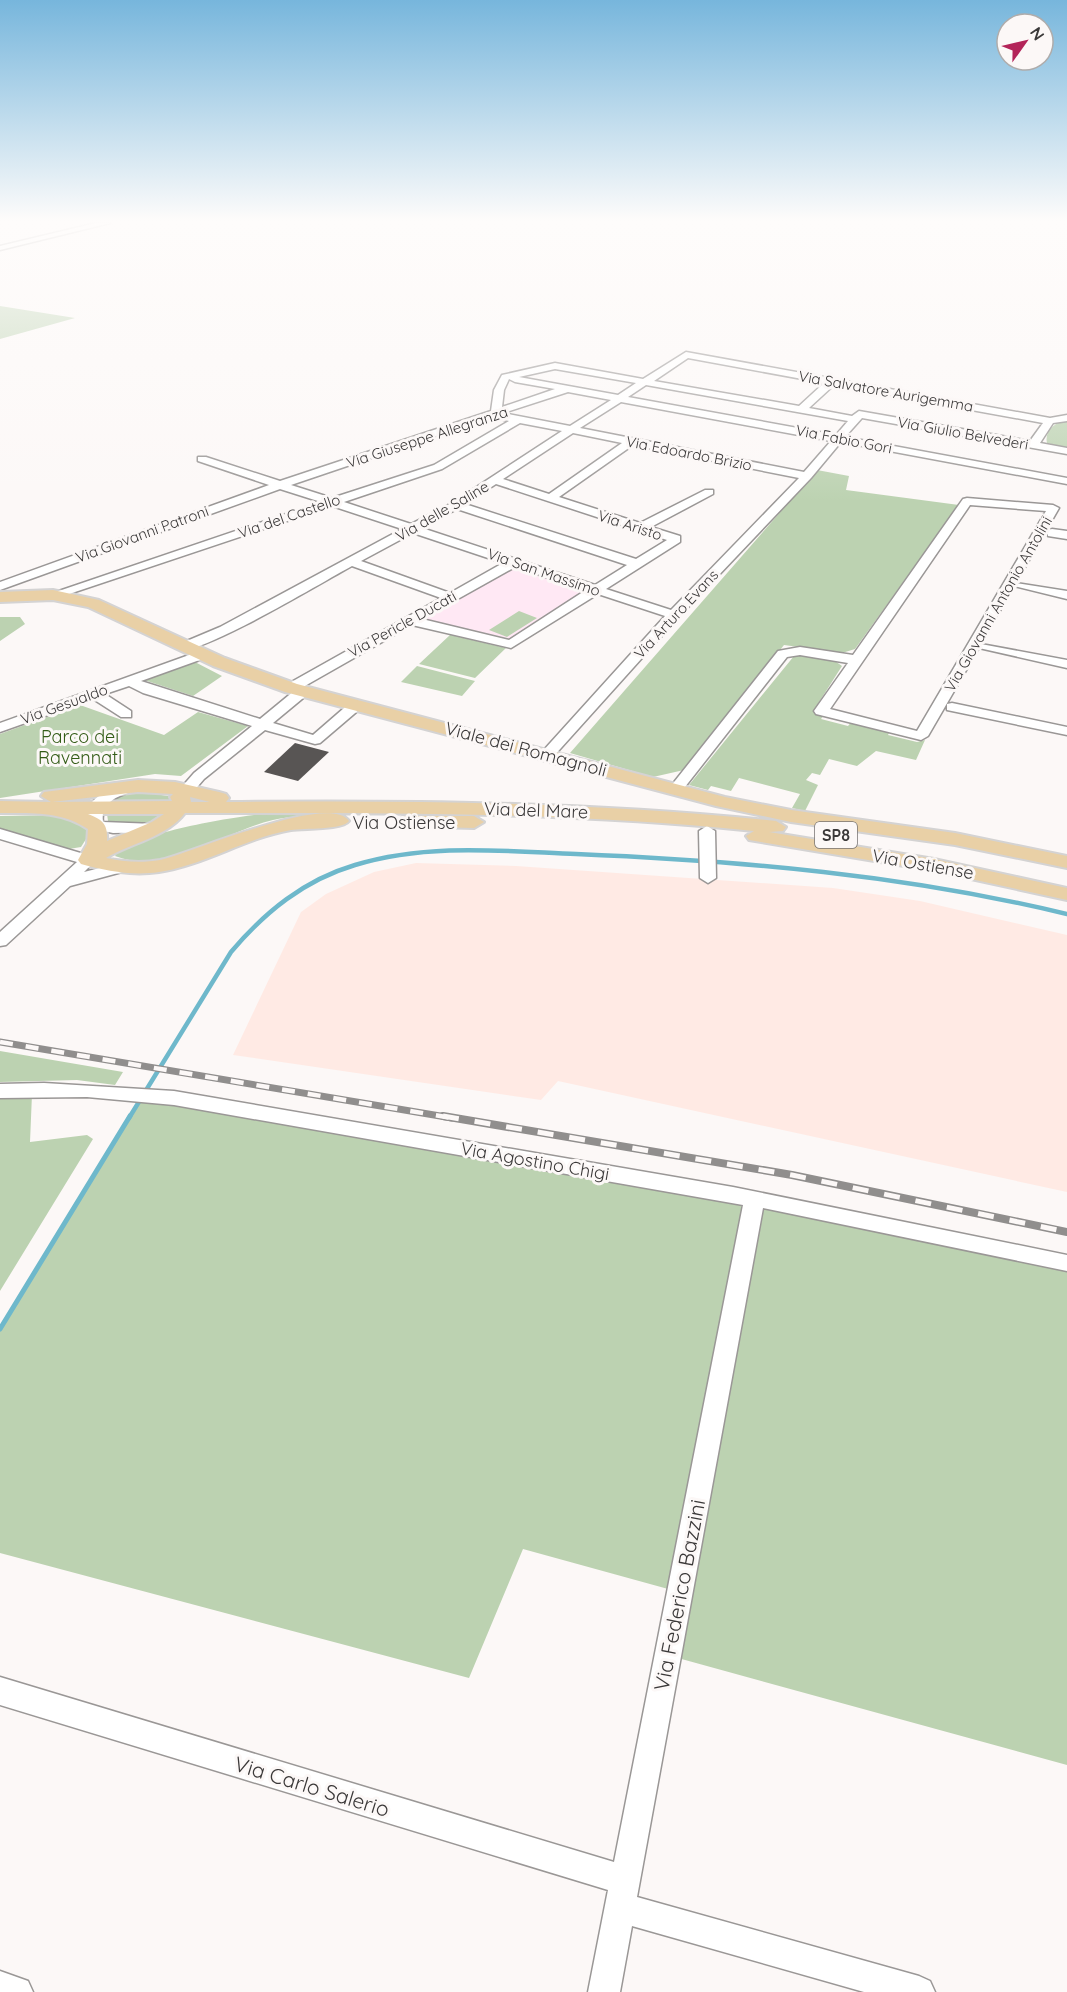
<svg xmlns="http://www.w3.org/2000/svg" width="1067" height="1992" font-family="Quicksand,sans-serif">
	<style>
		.industrial { fill: #ffeae4 }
		.education { fill: #ffe8f4 }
		.green { fill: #bcd2b1 }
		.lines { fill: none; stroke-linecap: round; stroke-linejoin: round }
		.stream-far1 { stroke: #6eb8cb; stroke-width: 4.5 }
		.stream { stroke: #6eb8cb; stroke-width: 5 }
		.building { fill: #585554 }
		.minor-casing { stroke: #9a9796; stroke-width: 3 }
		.major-casing { stroke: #d4d3d3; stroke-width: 4 }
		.minor { fill: #fff; fill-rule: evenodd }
		.major { fill: #e9d0a6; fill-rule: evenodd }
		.rail-far1-casing { stroke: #908e8d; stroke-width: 7 }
		.rail-casing { stroke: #908e8d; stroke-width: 8 }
		.rail-far1 { stroke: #fcf8f7; stroke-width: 4.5; stroke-dasharray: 13; stroke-linecap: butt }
		.rail { stroke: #fcf8f7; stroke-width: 5; stroke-dasharray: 16; stroke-linecap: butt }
		.labels { text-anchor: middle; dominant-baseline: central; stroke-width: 6; stroke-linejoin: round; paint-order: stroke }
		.far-street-label { font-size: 15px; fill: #3b3939; stroke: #fcf8f7 }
		.shield { fill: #fcf8f7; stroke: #757272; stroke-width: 1.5 }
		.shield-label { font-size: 16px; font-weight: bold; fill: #3b3939 }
		.park-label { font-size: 18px; fill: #335c17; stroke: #fcf8f7 }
		.street-label { font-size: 18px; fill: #3b3939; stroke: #fcf8f7 }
		.near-street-label { font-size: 21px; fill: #3b3939; stroke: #fcf8f7 }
	</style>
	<rect width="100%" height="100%" fill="#fcf8f7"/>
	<path class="industrial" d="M 416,863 L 516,866 L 833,888 L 920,901 L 1067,935 L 1067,1192 L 558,1081 L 541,1100 L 233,1055 L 301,912 L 326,894 L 374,872 Z"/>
	<path class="education" d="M 515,566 L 588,590 L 512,639 L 420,619 Z"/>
	<path class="green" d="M 0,306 L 75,318 L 0,339 Z
		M 1067,419 L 1067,448 L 1047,443 C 1044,431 1056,422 1067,419 Z
		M 817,470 L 849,476 L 846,490 L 959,505 L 855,649 L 842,653 L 784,645 L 684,770 L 653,777 L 570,753 Z
		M 519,611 L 537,618 L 507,637 L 489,630 Z
		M 0,617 L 20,617 L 25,624 L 0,641 Z
		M 450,635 L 451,635 L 506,648 L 475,678 L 419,664 Z
		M 805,654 L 835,661 L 842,666 L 814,710 L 824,715 L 821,719 L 848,726 L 852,721 L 890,731 L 888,735 L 917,742 L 925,740 L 916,760 L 876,751 L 857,766 L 829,759 L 820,775 L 812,773 L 806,780 L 818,785 L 805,811 L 792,808 L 800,794 L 739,778 L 731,791 L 711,786 L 708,790 L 689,785 L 794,656 Z
		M 193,661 L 222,676 L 193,696 L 144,680 Z
		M 417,666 L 475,681 L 462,696 L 401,682 Z
		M 80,705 L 164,735 L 198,712 L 248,726 L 181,776 L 155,774 L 0,798 L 0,734 Z
		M 136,791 L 174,797 L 175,800 L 114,800 L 120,794 Z
		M 273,813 L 323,815 C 307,816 289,816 273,820 C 221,832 171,877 115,856 C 132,832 243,815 273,813 Z
		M 107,814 L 169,815 C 149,825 129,826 108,821 Z
		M 67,815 L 85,827 L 88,836 L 81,847 L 69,849 L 0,830 L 0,816 Z
		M 0,1051 L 123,1072 L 115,1085 L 77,1080 L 0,1082 Z
		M 148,1088 L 174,1098 L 1067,1263 L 1067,1765 L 667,1655 L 679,1592 L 523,1549 L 469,1678 L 0,1553 L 0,1331 Z
		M 32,1094 L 30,1142 L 87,1135 L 93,1139 L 0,1291 L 0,1095 Z"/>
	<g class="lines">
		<path class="stream-far1" d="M 129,1118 L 231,952 C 265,912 304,880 355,865 C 428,843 502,851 576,854 C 743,861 905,875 1067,914"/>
		<path class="stream" d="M 0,1329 L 130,1116"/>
	</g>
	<path class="building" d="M 295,743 L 329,752 L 298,781 L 264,772 Z"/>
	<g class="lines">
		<g class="minor-casing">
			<path id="minor" d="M 96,223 L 110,223 L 0,250 L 0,246 Z
				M 686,352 L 1050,418 L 1067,415 L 1067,421 L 1053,423 L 1040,443 L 1067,448 L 1067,454 L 862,418 L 845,437 L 1067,478 L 1067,484 L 841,442 L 811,478 L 678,618 L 552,758 L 542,758 L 540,755 L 542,752 L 665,616 L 598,594 L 511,648 L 412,625 L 303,687 L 310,691 L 308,694 L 273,723 L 313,735 L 351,702 L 361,702 L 361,708 L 320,743 L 315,744 L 265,730 L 204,779 L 186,800 L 181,802 L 173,797 L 194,773 L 252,726 L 143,693 L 129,686 L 105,694 L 131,711 L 131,717 L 121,717 L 93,699 L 0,732 L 0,723 L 203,650 L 210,654 L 208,657 L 141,681 L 260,719 L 294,691 L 286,691 L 286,685 L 441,598 L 352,566 C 326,580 203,654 182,649 L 182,643 L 220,627 L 402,529 L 332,506 L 57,598 L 53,599 L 47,595 L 321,502 L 280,489 L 0,590 L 0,582 L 269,485 L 198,461 L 198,457 L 206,457 L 280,481 L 491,411 L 494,390 L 502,375 L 555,363 L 643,379 ZM 688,358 L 824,383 L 799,406 L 654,381 ZM 555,369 L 636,383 L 618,395 L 519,377 ZM 509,379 L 515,382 L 555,389 L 502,407 L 504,390 ZM 646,385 L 848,421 L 836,435 L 628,397 ZM 834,385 L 1043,423 L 1030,441 L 859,411 L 852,416 L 809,408 ZM 568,392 L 611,400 L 570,426 L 503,413 ZM 621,402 L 831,441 L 804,472 L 580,428 ZM 492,417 L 509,421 L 434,465 L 332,498 L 291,485 ZM 520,423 L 562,431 L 452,503 L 411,524 L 344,502 L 442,469 ZM 573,433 L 622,443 L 549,494 L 503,479 ZM 633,445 L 799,478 L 671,610 L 606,589 L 680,542 L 680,536 L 651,527 L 713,494 L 713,490 L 705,490 L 640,523 L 559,497 ZM 496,484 L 667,540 L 636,559 L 465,504 ZM 457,509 L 627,565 L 595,585 L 422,528 ZM 413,533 L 503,563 L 450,593 L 361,561 ZM 515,567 L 586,590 L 509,640 L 422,619 Z
				M 967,498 L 1053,505 L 1059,508 L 1016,583 L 1067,591 L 1067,599 L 1014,586 L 981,644 L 1067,660 L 1067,668 L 979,648 L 928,736 L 921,740 L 816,714 L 814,711 L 848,663 L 800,655 L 787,657 L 681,792 L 671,792 L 668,789 L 671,786 L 778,651 L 800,647 L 853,655 L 963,499 ZM 970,505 L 1046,511 L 917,731 L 830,709 Z
				M 1052,529 L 1067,531 L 1067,539 L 1048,536 L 1048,530 Z
				M 952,703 L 1067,727 L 1067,735 L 947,710 L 947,704 Z
				M 130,783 L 135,785 L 138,788 L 135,791 C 119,795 100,802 103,822 L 155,824 L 161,826 L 163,829 L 161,832 L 113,833 L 90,828 C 75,802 110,788 130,783 Z
				M 707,826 L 715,831 L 716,878 L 708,883 L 700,878 L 699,831 Z
				M 0,829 L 94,857 L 96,860 L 84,872 L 116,864 L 124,869 L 122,872 L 70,886 L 6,945 L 0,946 L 0,932 L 77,862 L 0,839 Z
				M 44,1083 L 174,1091 L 733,1187 L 1067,1255 L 1067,1271 L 763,1208 L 637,1897 L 919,1976 L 930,1981 L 935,1992 L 864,1992 L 632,1926 L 620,1992 L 588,1992 L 608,1890 L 0,1705 L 0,1677 L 614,1862 L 743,1205 L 174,1105 L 87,1097 L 0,1098 L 0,1084 Z
				M 0,1971 L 28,1981 L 33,1992 L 0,1992 Z"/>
		</g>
		<g class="major-casing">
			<path id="major" d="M 53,590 L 99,600 L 225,658 L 297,684 L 725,797 L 791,810 L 955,833 L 1067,856 L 1067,868 L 955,845 L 791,822 L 716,806 L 285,692 L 213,666 L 88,607 L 53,600 L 0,602 L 0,592 Z
				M 138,780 L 175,782 L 219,792 L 226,794 L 229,798 L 226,802 C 410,800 593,802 776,821 L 786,827 L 783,831 L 769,832 L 934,859 L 1067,888 L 1067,900 L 934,871 L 749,840 L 746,836 L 754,831 C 564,811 375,813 185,813 C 167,837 131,843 106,858 C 123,862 143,863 160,860 C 190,854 329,792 349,821 C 343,830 304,828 291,830 C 245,838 205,865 159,872 C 132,876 107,871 81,864 L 78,860 L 87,844 L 88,829 C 61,811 32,813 0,813 L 0,801 L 51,802 L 41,796 L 44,792 ZM 138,792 L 173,794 L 170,797 L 172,801 L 52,802 ZM 190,797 L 210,802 L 191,802 ZM 88,814 L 164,814 L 152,822 L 107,841 C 108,824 103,820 88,814 Z
				M 405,816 L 474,816 L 484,822 L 474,828 L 398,826 L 395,822 Z"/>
		</g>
		<use href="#minor" class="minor"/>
		<use href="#major" class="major"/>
		<g class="rail-far1-casing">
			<path id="rail-far1" d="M 0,1042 L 452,1118"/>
		</g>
		<g class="rail-casing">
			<path id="rail" d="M 443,1116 L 792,1175 L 1067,1232"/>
		</g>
		<use href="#rail-far1" class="rail-far1"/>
		<use href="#rail" class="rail"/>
	</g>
	<linearGradient id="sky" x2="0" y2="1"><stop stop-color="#77b6dc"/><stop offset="0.44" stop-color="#fefcfb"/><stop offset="1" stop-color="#fefcfb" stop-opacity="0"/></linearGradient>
	<rect width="1067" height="502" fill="url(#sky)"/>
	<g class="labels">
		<g class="far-street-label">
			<text transform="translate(886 391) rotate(10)">Via Salvatore Aurigemma</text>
			<text transform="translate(963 433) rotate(10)">Via Giulio Belvederi</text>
			<text transform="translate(427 437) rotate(-18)">Via Giuseppe Allegranza</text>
			<text transform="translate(844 439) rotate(11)">Via Fabio Gori</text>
			<text transform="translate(689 453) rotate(11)">Via Edoardo Brizio</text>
			<text transform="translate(442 511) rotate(-30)">Via delle Saline</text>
			<text transform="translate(289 516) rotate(-19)">Via del Castello</text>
			<text transform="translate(630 525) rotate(18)">Via Aristo</text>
			<text transform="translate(142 534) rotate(-20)">Via Giovanni Patroni</text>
			<text transform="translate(544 572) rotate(19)">Via San Massimo</text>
			<text transform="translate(998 604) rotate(-60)">Via Giovanni Antonio Antolini</text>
			<text transform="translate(676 614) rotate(-47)">Via Arturo Evans</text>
			<text transform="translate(402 624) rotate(-29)">Via Pericle Ducati</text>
			<text transform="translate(64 704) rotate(-20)">Via Gesualdo</text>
		</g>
		<rect class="shield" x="815" y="822" width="42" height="26" rx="4.5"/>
		<g class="shield-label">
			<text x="836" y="835">SP8</text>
		</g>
		<g class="park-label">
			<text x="80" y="736">Parco dei<tspan x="80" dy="21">Ravennati</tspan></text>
		</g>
		<g class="street-label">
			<text transform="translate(526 749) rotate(15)">Viale dei Romagnoli</text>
			<text transform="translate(536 810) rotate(2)">Via del Mare</text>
			<text x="404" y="822">Via Ostiense</text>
			<text transform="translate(923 864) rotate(10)">Via Ostiense</text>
			<text transform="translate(535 1161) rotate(10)">Via Agostino Chigi</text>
		</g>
		<g class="near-street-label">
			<text transform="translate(679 1595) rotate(-79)">Via Federico Bazzini</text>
			<text transform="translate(312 1786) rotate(17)">Via Carlo Salerio</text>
		</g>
	</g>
	<g transform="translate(1025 42) rotate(56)"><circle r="28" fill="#fcf8f7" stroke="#afacab" stroke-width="1.5"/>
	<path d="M0-4.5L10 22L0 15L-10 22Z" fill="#b32459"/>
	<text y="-9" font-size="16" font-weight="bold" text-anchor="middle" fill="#3b3939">N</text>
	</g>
</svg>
